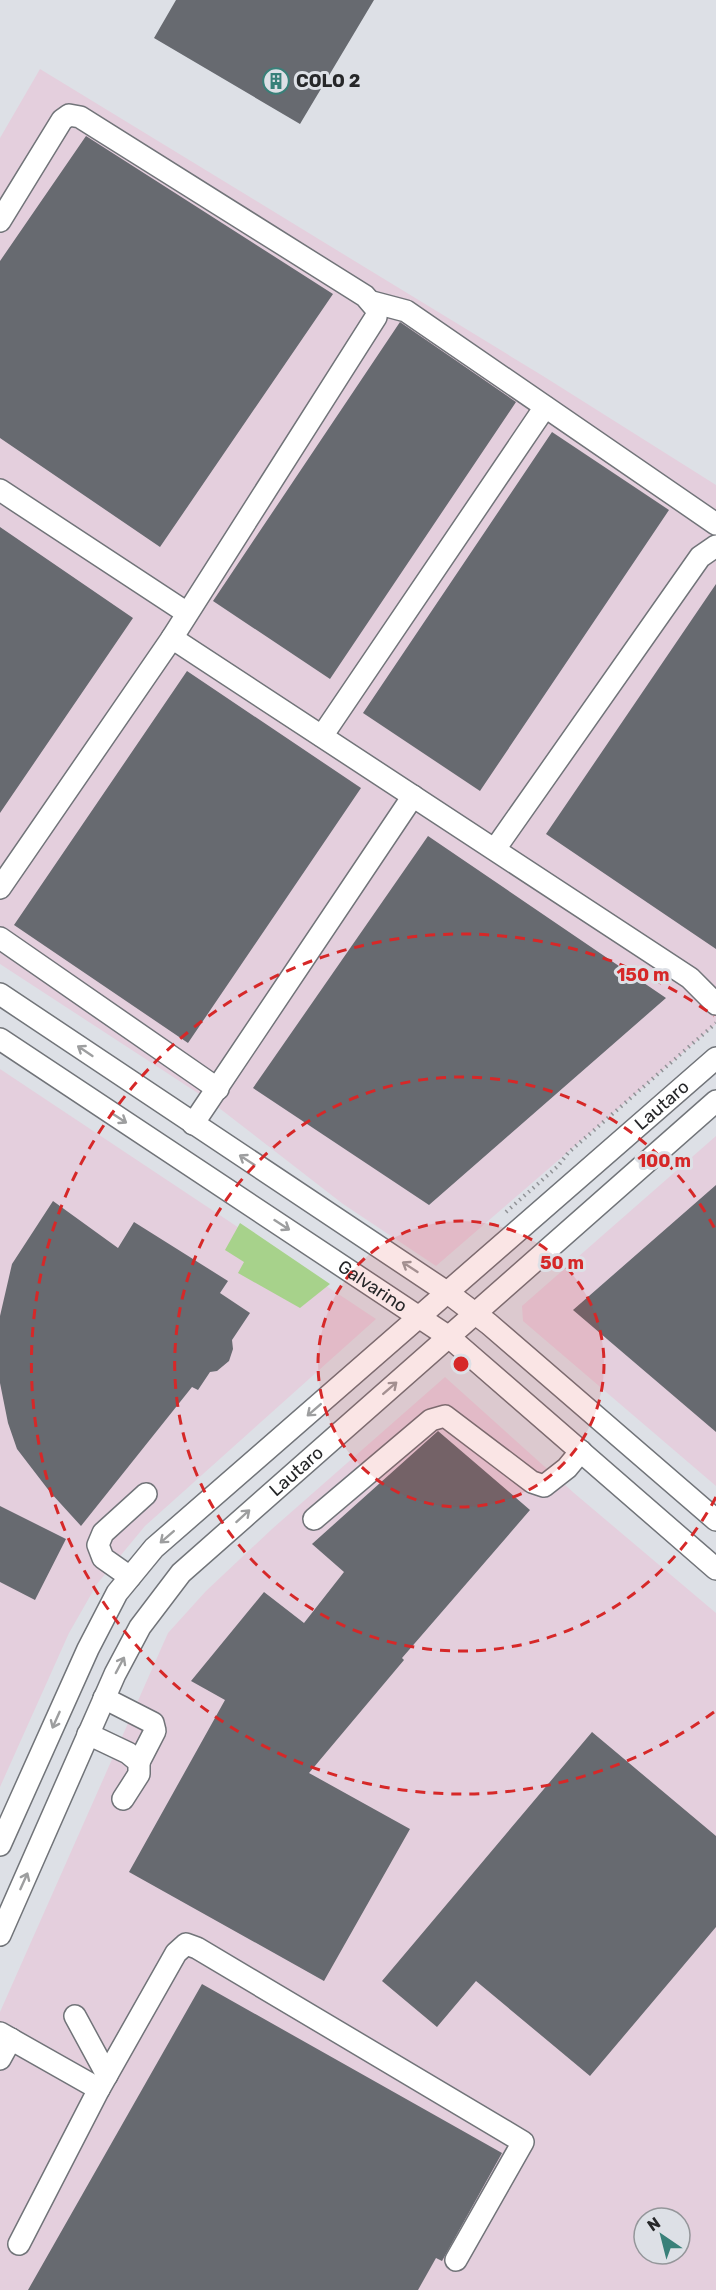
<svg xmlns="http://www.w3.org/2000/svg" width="716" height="2290" font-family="Rubik,sans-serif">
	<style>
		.industrial { fill: #e4cfdd; fill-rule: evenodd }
		.green { fill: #a7d28b }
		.building { fill: #676a70 }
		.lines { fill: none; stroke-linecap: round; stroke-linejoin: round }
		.minor-casing { stroke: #717479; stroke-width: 24 }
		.path { stroke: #919397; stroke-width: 4; stroke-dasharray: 1.5 4.5; stroke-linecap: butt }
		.minor { stroke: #fff; stroke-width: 21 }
		.oneway { stroke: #9d9e9f }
		.ring { fill: none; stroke: #d62828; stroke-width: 3; stroke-dasharray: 10 8 }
		.labels { text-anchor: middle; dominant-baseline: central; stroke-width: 6; stroke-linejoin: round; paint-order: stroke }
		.poi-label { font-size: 18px; font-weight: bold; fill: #262729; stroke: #dde0e6; text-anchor: start }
		.street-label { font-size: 18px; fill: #262729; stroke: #dde0e6 }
		.centre { fill: #d62828; stroke: #dde0e6; stroke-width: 3 }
		.ring-label { font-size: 18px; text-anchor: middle; font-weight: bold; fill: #d62828; stroke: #dde0e6; stroke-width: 6; stroke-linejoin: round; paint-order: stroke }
	</style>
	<rect width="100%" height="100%" fill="#dde0e6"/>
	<path class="industrial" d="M 40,69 L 543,376 L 716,485 L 716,1024 L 436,1266 L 343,1204 L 210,1101 L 0,964 L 0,138 Z
		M 0,1069 L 376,1319 L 145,1526 L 97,1584 L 69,1633 L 0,1787 Z
		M 716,1136 L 716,1486 L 523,1321 L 522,1306 Z
		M 445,1377 L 574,1493 L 716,1613 L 716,2290 L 0,2290 L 0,2012 L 168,1633 L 206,1591 L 272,1529 ZM 644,2218 L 680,2218 L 680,2254 L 644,2254 Z"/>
	<path class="green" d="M 240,1223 L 330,1284 L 300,1308 L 238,1273 L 244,1262 L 225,1250 Z"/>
	<path class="building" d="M 176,0 L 374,0 L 300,124 L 154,38 Z
		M 86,136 L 333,294 L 160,547 L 0,438 L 0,261 Z
		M 400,322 L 516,402 L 330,679 L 213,601 Z
		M 552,432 L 669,510 L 480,791 L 363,713 Z
		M 0,527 L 133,618 L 0,813 Z
		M 716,584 L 716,949 L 546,834 Z
		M 187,671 L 361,788 L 188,1043 L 14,925 Z
		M 428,836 L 666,998 L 429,1205 L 253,1088 Z
		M 716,1185 L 716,1432 L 573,1310 Z
		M 53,1201 L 118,1248 L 134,1222 L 228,1281 L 220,1293 L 250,1313 L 232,1340 L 233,1349 L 229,1361 L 217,1371 L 210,1372 L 198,1390 L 192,1387 L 81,1526 L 50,1492 L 17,1449 L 8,1423 L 0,1383 L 0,1316 L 12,1264 Z
		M 438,1431 L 530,1510 L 402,1658 L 404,1660 L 309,1773 L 410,1829 L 324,1981 L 129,1872 L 225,1700 L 191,1681 L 264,1592 L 304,1623 L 344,1572 L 312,1544 Z
		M 0,1506 L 66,1539 L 35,1600 L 0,1582 Z
		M 592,1732 L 716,1836 L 716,1927 L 590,2076 L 476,1981 L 437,2027 L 382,1981 Z
		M 202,1984 L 502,2153 L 442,2261 L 436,2258 L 418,2290 L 28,2290 Z"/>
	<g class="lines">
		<g class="minor-casing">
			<g id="minor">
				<path d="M 0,221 L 62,120 L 69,115 L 80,117 L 365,296 L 377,310 L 376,317 L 172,638"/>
				<path d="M 372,302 L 406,311 L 716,524"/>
				<path d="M 0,490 L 187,613"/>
				<path d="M 322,736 L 545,407"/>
				<path d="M 495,849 L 700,557 L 716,546"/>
				<path d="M 0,888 L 172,638 L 690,978 L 716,1004"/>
				<path d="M 0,938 L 218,1089"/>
				<path d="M 0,994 L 448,1293 L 489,1324 L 716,1520"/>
				<path id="s1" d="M 0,1039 L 449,1337 L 716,1569"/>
				<path d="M 193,1124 L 413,796"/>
				<path d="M 314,1519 L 431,1420 L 445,1416 L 532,1482 L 544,1486 L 567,1468 L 581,1451"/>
				<path d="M 130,1577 L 103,1558 L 98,1545 L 103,1533 L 146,1494"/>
				<path d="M 104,1698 L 153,1723 L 155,1731 L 139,1762"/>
				<path d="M 88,1734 L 128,1753 L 139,1762 L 139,1774 L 123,1799"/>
				<path id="s2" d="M 0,1845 L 88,1649 L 117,1593 L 154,1548 L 716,1058"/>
				<path id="s3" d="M 0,1935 L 115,1674 L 140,1627 L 181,1573 L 716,1101"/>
				<path d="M 75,2016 L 107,2075"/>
				<path d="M 0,2033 L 99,2089"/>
				<path d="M 0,2059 L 11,2039"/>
				<path d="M 19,2244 L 99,2089 L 176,1953 L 186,1944 L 197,1948 L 523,2142 L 456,2260"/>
			</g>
		</g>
		<path class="path" d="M 506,1212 L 558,1166 L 568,1153 L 716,1023"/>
		<use href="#minor" class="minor"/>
	</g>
	<defs><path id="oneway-shaft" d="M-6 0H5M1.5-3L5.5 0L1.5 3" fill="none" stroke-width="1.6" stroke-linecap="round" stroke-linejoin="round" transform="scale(1.5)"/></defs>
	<g class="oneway">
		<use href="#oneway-shaft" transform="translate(85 1051) rotate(-146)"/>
		<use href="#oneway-shaft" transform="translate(119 1118) rotate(33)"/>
		<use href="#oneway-shaft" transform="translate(247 1160) rotate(-147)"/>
		<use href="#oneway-shaft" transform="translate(282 1225) rotate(33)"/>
		<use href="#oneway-shaft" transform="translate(410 1267) rotate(-147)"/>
		<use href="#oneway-shaft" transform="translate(390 1388) rotate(-41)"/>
		<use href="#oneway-shaft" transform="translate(314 1410) rotate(139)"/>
		<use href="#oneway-shaft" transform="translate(243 1516) rotate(-42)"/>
		<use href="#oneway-shaft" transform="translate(167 1537) rotate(139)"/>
		<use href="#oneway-shaft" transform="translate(120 1665) rotate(-62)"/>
		<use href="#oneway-shaft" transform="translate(56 1720) rotate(114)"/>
		<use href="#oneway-shaft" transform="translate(24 1881) rotate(-66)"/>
	</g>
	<circle cx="461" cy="1364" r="143" fill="#d62828" fill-opacity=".12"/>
	<g class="ring">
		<circle cx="461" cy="1364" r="143"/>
		<path d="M716 1497A287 287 0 1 1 716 1231"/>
		<path d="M714 1712A430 430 0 1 1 714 1016"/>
	</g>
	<defs>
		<g id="building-ring" transform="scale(1.35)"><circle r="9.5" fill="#dde0e6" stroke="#398079" stroke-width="1.5"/><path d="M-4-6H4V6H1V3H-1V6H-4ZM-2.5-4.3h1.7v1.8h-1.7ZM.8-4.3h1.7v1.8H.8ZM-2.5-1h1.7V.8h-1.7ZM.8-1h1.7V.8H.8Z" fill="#398079"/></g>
	</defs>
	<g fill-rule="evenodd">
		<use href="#building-ring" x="276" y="81"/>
	</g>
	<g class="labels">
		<g class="poi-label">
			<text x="296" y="81">COLO 2</text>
		</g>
		<g class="street-label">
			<text stroke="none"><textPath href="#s2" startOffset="1010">Lautaro</textPath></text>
			<text stroke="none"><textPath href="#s1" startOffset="447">Galvarino</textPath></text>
			<text stroke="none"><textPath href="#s3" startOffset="560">Lautaro</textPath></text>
		</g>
	</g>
	<circle cx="461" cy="1364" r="9" class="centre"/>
	<g class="ring-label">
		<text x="643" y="981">150 m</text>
		<text x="664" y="1167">100 m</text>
		<text x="562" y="1269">50 m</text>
	</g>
	<g transform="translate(662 2236) rotate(325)"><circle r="28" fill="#dde0e6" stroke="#94969a" stroke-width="1.5"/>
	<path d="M0-4.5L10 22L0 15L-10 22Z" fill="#398079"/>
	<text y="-9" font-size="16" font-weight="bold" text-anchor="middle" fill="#262729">N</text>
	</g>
</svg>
